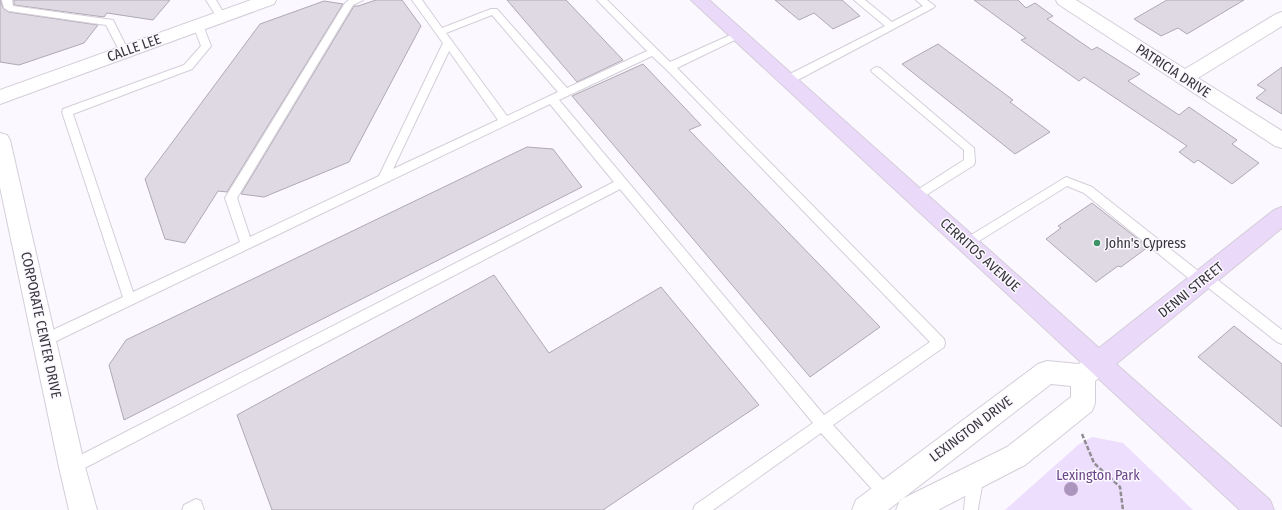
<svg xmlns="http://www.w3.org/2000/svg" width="1282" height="510" font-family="'Fira Sans Condensed',sans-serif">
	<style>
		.green { fill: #eedefd }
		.building { fill: #dfd9e4; stroke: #aea9b2 }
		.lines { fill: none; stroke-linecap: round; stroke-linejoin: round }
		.service-casing { stroke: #d4ced9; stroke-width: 2 }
		.minor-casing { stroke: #d4ced9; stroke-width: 2 }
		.tertiary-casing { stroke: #d4ced9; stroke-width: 2 }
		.secondary-casing { stroke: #d4ced9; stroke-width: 2 }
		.path { stroke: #908e93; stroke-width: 2.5; stroke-dasharray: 4.5 2; stroke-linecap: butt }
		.service { fill: #fff; fill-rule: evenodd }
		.minor { fill: #fff; fill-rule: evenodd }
		.tertiary { fill: #fff; fill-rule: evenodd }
		.secondary { fill: #ead9f8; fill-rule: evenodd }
		.tree { fill: #ab95bc }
		.poi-dot { fill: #3c9367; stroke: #fbf8ff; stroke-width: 1.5 }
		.labels { text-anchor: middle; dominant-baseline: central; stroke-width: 3; stroke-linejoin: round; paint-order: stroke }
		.street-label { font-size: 14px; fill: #373539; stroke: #fbf8ff }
		.poi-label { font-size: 14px; fill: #373539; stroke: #fbf8ff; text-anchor: start }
		.park-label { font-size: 14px; fill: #694486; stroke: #fbf8ff }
	</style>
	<rect width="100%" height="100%" fill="#fbf8ff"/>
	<path class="green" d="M 1092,437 L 1123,443 L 1193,510 L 1005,510 L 1078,445 Z"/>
	<path class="building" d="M 0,0 L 3,8 L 9,12 L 98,25 L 84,43 L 19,65 L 0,62 Z
		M 14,0 L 170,0 L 153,20 L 107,13 L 104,17 L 14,5 Z
		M 376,0 L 402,0 L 421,26 L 349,162 L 264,197 L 241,194 L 354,6 L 358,6 Z
		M 507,0 L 566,0 L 623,60 L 577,82 Z
		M 775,0 L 842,0 L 860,16 L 833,29 L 814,13 L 799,20 Z
		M 974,0 L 1018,0 L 1026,8 L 1035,3 L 1053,16 L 1047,19 L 1092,50 L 1097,47 L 1140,74 L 1128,81 L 1179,115 L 1189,107 L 1237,140 L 1232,144 L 1259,163 L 1232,184 L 1198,160 L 1194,163 L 1179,152 L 1187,146 L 1084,77 L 1079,81 L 1021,40 L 1026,38 Z
		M 1167,0 L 1244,0 L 1187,34 L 1178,28 L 1161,36 L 1134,19 Z
		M 324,1 L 343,4 L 227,192 L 218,191 L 185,243 L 165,239 L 145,179 L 260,24 Z
		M 938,44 L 1013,100 L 1010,102 L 1050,132 L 1015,154 L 902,64 Z
		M 643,64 L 701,125 L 689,130 L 880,327 L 810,377 L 572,96 Z
		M 1282,67 L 1282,114 L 1256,98 L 1266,90 L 1257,85 Z
		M 527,147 L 553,149 L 582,187 L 124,420 L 109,365 L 126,340 Z
		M 1092,203 L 1148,247 L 1121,267 L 1118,266 L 1096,282 L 1046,239 L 1061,228 L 1058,226 Z
		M 494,275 L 549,353 L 661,287 L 759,405 L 603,510 L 272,510 L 237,415 Z
		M 1234,326 L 1282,364 L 1282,427 L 1198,357 Z"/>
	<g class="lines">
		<g class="service-casing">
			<path id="service" d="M 2,0 L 12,0 L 13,6 L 113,20 L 129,52 L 127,54 L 121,54 L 106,25 L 9,11 L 4,8 Z
				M 206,0 L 216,0 L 226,17 L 224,19 L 218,19 Z
				M 349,0 L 363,0 L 353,5 L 237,198 L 250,237 L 379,176 L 443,43 L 412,0 L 422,0 L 442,28 L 491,9 L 497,9 L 567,88 L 647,51 L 597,0 L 607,0 L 670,62 L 735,33 L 741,33 L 743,35 L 741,37 L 677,68 L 944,339 L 945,343 L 944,347 L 833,425 L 891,489 L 893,494 L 891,499 L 886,501 L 881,499 L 821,433 L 713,510 L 693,510 L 695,505 L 813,423 L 620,189 L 77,472 L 72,474 L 67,472 L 65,467 L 67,462 L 614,182 L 550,104 L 50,344 L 45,346 L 40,344 L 39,340 L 40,336 L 123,297 L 62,112 L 63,109 L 184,65 L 201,46 L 193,25 L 198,22 L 203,25 L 211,46 L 192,69 L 73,114 L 133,292 L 240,242 L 225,198 L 345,3 ZM 492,15 L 558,92 L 507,116 L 446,33 ZM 449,51 L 498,120 L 393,169 ZM 652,56 L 667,70 L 930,342 L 824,415 L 559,100 Z
				M 854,0 L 865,0 L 892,22 L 923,6 L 916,0 L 927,0 L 935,6 L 933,8 L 792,83 L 784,83 L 783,80 L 784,77 L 885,26 Z
				M 876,67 L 880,68 L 974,148 L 975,162 L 974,165 L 915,202 L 911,200 L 909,197 L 911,194 L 964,160 L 964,150 L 872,72 L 871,70 Z
				M 1066,177 L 1092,187 L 1202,274 L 1206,273 L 1210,274 L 1282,330 L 1282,344 L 1277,342 L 1206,286 L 1202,287 L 1198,286 L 1084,193 L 1067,186 L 971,246 L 967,248 L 963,246 L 961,243 L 963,240 Z
				M 977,469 L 982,471 C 985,478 979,500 978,510 L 964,510 C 965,496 967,484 972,471 Z
				M 196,499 L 201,501 L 204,510 L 182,510 L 184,505 Z"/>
		</g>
		<g class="minor-casing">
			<path id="minor" d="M 251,0 L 276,0 L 274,4 L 0,104 L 0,90 Z
				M 1056,0 L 1076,0 L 1185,69 L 1276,14 L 1282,12 L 1282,26 L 1198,78 L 1282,131 L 1282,148 L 1275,146 L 1058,4 Z
				M 0,133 L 7,135 L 10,140 L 85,467 L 97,510 L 69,510 L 59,467 L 0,187 Z"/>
		</g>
		<g class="tertiary-casing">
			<path id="tertiary" d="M 1099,352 L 1108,355 L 1111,363 L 1108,371 L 1095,381 L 1095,403 L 1092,411 L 1025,465 L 938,510 L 896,510 L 900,500 L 1007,447 L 1071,397 L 1071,386 L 1051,384 L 888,510 L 852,510 L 856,500 L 1038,364 L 1047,361 L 1079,364 L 1090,355 Z"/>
		</g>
		<g class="secondary-casing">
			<path id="secondary" d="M 691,0 L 709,0 L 1099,348 L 1274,210 L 1282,207 L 1282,228 L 1116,364 L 1270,500 L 1274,510 L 1240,510 Z"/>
		</g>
		<path class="path" d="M 1082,434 L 1094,463 L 1120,487 L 1123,510"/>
		<use href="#service" class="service"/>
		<use href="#minor" class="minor"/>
		<use href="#tertiary" class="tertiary"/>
		<use href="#secondary" class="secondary"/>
	</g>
	<circle class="tree" cx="1071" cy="489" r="7"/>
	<circle class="poi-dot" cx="1097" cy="243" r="4"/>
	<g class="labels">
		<g class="street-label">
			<text transform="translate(134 48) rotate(-20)">CALLE LEE</text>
			<text transform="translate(1173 71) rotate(33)">PATRICIA DRIVE</text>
			<text transform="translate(980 255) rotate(42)">CERRITOS AVENUE</text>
			<text transform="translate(1191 290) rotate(-39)">DENNI STREET</text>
			<text transform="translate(41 325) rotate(78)">CORPORATE CENTER DRIVE</text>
			<text transform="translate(971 429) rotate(-37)">LEXINGTON DRIVE</text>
		</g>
		<g class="poi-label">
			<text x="1105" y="243">John's Cypress</text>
		</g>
		<g class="park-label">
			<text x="1098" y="475">Lexington Park</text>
		</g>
	</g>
</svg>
